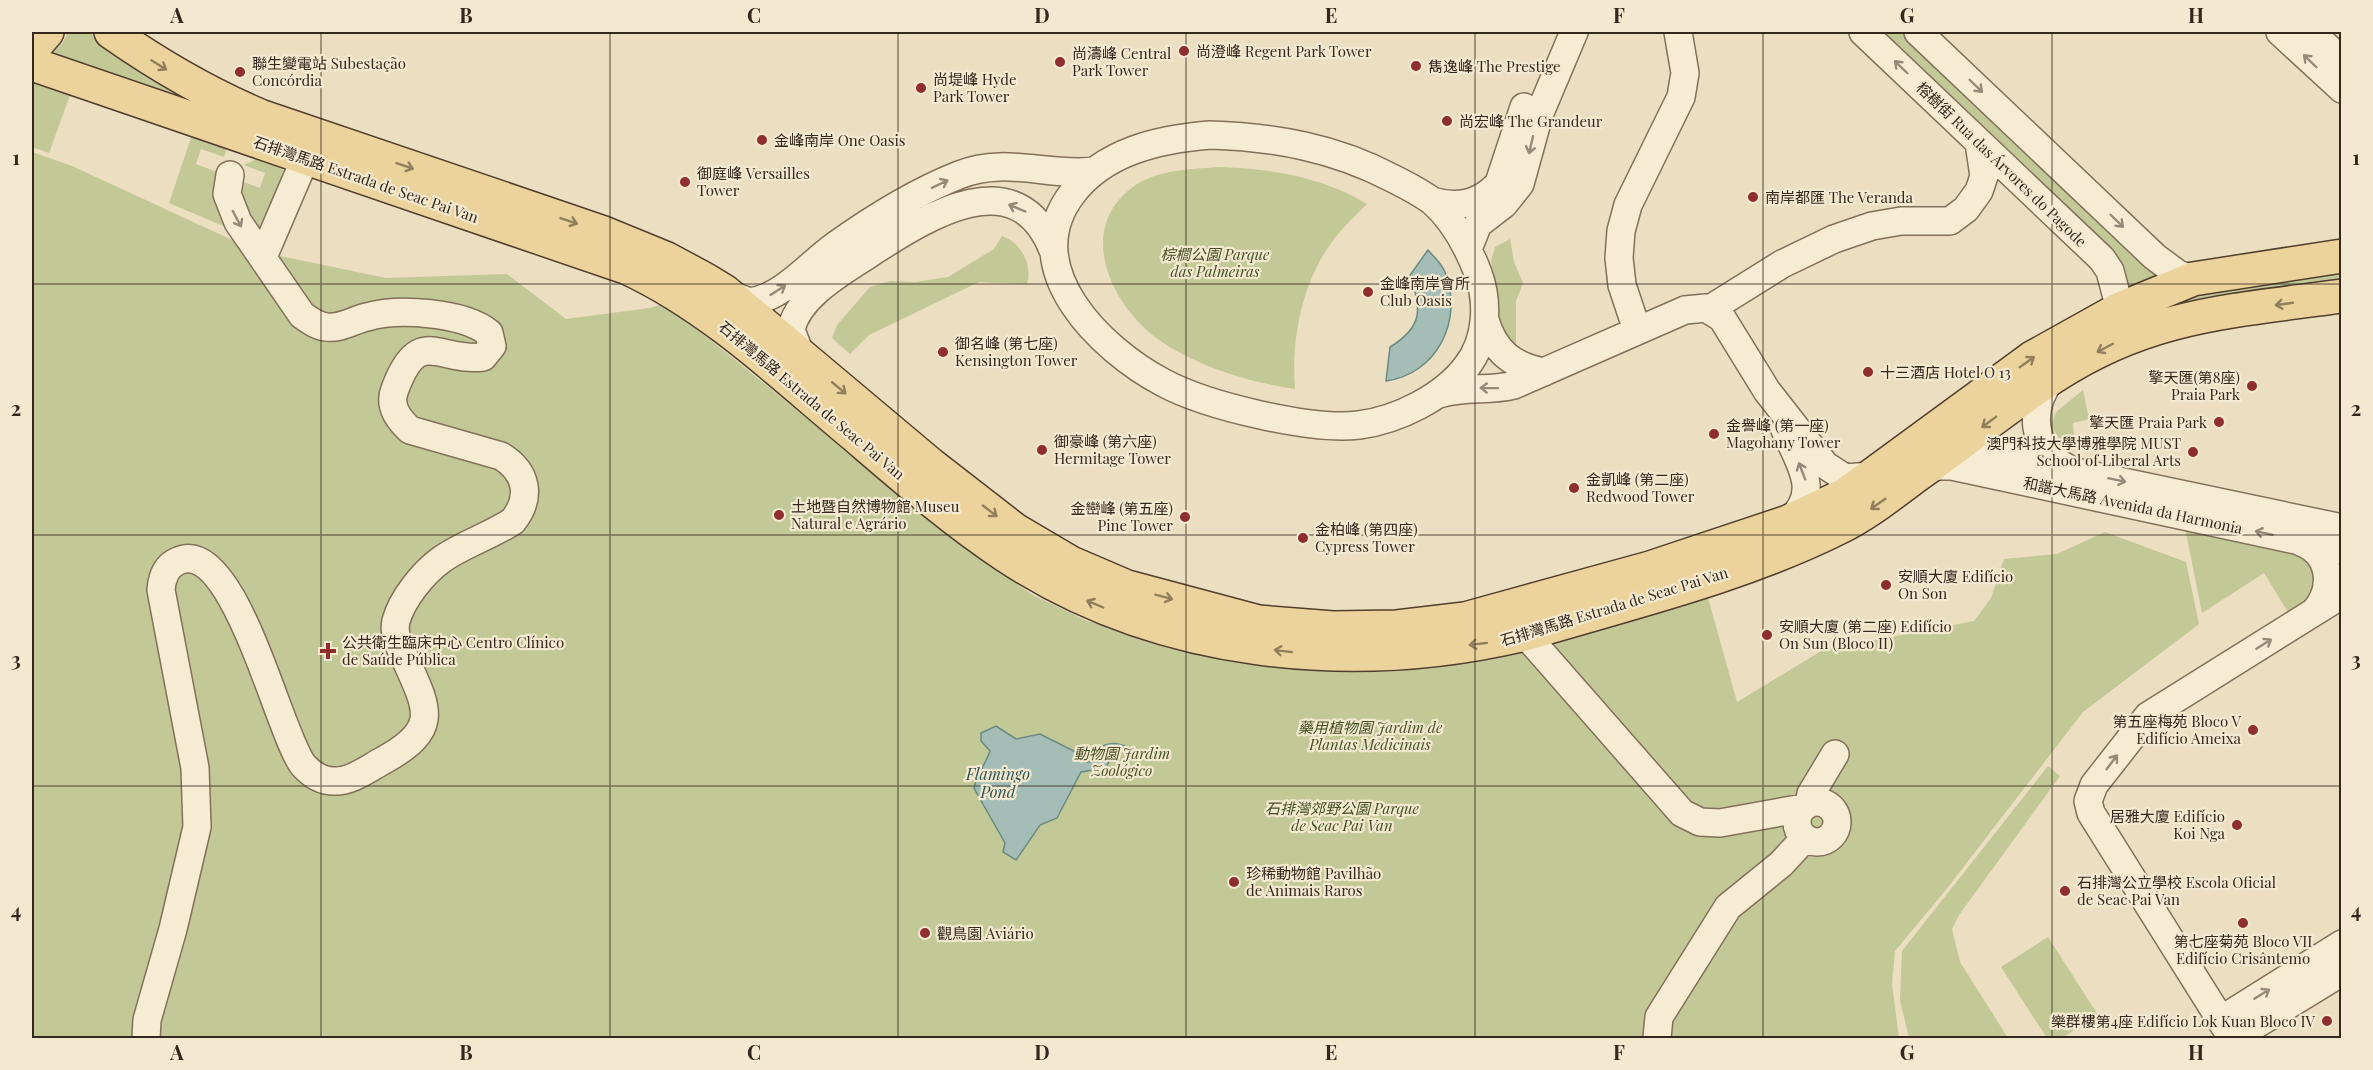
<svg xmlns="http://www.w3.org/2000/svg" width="2373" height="1070" font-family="'Playfair Display','Noto Sans SC',serif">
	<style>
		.green { fill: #c2c896 }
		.water { fill: #a4bdb6; stroke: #6b8a83; stroke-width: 1.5 }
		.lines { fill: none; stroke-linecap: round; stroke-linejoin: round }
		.minor-casing { stroke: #83705a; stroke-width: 30 }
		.major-casing { stroke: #513e2e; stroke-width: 36 }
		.minor { stroke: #f6ecd4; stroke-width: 27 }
		.major { stroke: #ecd39b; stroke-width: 33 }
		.oneway { stroke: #958a78 }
		.oneway2 { stroke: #907e5c }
		.grid { fill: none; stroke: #34281d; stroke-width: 1.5; stroke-opacity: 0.55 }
		.poi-dot { fill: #8e2e2e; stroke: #f3e9d0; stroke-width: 2 }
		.labels { text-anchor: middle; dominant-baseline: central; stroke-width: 4.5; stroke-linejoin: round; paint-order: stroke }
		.poi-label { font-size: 15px; fill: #34281d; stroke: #f3e9d0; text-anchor: start }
		.street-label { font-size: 15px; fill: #34281d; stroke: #f3e9d0 }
		.park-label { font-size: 15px; font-style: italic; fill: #444f25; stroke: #f3e9d0 }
		.water-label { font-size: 16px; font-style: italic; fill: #2d5250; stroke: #f3e9d0 }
		.neatline { fill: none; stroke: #34281d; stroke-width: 2 }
		.grid-label { font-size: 20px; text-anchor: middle; font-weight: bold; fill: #34281d }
	</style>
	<rect width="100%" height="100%" fill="#ebdec1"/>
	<path class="green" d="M 68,32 L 89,32 L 110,49 L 232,119 L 48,57 L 62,44 Z
		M 1885,32 L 1904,32 L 2161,275 L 2129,292 L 2123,269 L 2110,246 Z
		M 32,77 L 72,90 L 49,153 L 32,147 Z
		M 193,132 L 228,144 L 224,157 L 201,149 L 196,164 L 222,174 L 235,231 L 169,203 Z
		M 32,152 L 72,166 L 256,251 L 386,278 L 507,274 L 566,319 L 650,308 L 665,303 L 963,545 L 1031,594 L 1087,621 L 1136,635 L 1417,662 L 1495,658 L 1707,594 L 1737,702 L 1823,650 L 1974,621 L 1991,598 L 2004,559 L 2057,554 L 2105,532 L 2186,562 L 2199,624 L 2083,712 L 1945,891 L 1895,951 L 1892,984 L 1899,1038 L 32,1038 Z
		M 258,158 L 284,168 L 260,236 L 247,220 L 238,180 L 260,188 L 265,173 L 244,165 Z
		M 1221,167 C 1272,169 1323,177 1367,204 C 1355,216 1342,228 1332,242 C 1302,282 1291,340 1295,389 C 1249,382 1194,366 1155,337 C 1110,302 1076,229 1133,187 C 1157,169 1193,169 1221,167 Z
		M 1002,236 C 1021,242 1033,266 1027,284 L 979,282 L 869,335 L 850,354 L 832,338 L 837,325 L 870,287 L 890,281 L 915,282 L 948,277 L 994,249 Z
		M 1510,239 L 1514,262 L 1523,283 L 1516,301 L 1516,351 L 1504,342 L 1495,310 L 1495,283 L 1491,261 L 1495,247 Z
		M 2341,265 L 2341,281 L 2266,288 L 2173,303 L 2219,285 Z
		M 2083,390 L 2089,419 L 2073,423 L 2075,450 L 2063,444 L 2051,426 L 2056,412 Z
		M 2185,528 L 2297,550 L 2315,570 L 2317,589 L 2291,617 L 2264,573 L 2202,613 Z
		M 2048,766 L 2060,776 L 1959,915 L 1952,929 L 1960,962 L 2008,1038 L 1909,1038 L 1900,1000 L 1902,951 Z
		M 2048,937 L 2098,1015 L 2062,1038 L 2047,1038 L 2001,967 Z"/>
	<path class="water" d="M 1428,250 C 1434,257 1442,264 1445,272 C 1464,320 1437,374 1386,381 L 1390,347 C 1423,327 1422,309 1410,275 Z
		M 996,726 L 1016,739 L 1040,734 L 1082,755 L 1085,762 L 1103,761 L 1104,756 L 1100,747 C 1110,743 1116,742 1125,746 L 1111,757 L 1106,768 L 1081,772 L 1057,818 L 1040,825 L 1016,860 L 1003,852 L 1005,843 L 974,788 C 976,776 986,763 990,751 L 981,741 L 981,733 Z"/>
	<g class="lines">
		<g class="minor-casing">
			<path id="minor" d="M 1863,32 L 2102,259 L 2110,271 L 2120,309 L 2139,317
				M 1918,32 L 2155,257 L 2178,274 L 2193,279
				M 2280,32 L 2342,89
				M 2311,32 L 2342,61
				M 1210,135 C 1275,137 1335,148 1392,178 C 1406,185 1420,192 1432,201 C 1454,220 1468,247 1478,273 C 1489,303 1487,340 1467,366 C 1444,397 1398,420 1359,425 C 1312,431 1207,406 1164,383 C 1101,350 1016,268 1072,194 C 1104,151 1160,139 1210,135 Z
				M 1432,201 C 1458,209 1481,204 1499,183 L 1524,107
				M 1468,249 L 1478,224 L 1504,204 L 1520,184 L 1539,115 L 1574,32
				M 263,257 L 305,159
				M 725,292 L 749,302 C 783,298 809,264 836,245 C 874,218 916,192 959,175 C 1005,156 1049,177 1095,171
				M 1710,309 L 1782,264 L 1834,239 L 1872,226 L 1901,221 L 1950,221 L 1966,209 L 1979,191 L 1984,176 L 1979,143
				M 1485,320 C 1494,351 1512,366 1544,372
				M 1637,330 L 1622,285 L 1619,258 L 1621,231 L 1628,205 L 1681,97 L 1685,73 L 1678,32
				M 801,356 L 791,330 C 798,295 844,271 872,252 C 928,216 1017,159 1053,250
				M 2053,377 C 2027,408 2031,450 2069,469
				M 1439,394 C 1468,385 1487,392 1514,385 L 1685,310 L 1706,308 L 1722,318 L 1767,391 L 1825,465 L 1845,478 L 1871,476
				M 1785,430 C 1799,463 1823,493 1788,522
				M 1957,447 L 2342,528
				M 1925,470 L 1938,466 L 1952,466 L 2342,550
				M 2301,542 C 2331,553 2335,588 2315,611
				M 1525,634 L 1682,813 L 1700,822 L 1720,823 L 1803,808
				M1797 822a20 20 0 1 1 40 0a20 20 0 1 1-40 0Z
				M 1809,804 L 1811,794 L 1835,754
				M 2221,1020 L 2342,944
				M 146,1038 L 147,1020 L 173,929 L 197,827 L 195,768 L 161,590 C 162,577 166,566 178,561 C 234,535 278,732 303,765 C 311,774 322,781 334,781 C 351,782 369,768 384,760 C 442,728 427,708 404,656 C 399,645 393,634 396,621 C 402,599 423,573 441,560 C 463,544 491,536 513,521 C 532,497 527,472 501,456 L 410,430 C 398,419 388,406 395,389 C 419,325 438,362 483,357 L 492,346 L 489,333 C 463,312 398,308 367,317 C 353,320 341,329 326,327 C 317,326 309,320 302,315 L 238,222 L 227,194 L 230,175
				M 1657,1038 L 1659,1017 L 1728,907 L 1781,864 L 1805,838
				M 2232,1038 L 2091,813 L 2088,801 L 2094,785 L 2148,716 L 2335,599 L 2342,593
				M 2234,1038 L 2342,972"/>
		</g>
		<g class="major-casing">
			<path id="major" d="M 111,32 C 158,65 206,93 260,116 L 601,232 L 667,259 L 706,280 L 724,291 L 930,464 L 1015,530 L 1071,563 L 1127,587 L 1258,622 L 1333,628 L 1397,627 L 1465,619 L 1650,568 L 1788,522 L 1845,495 L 2032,358 L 2120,309 L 2193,279 L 2342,256
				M 32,49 L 47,32
				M 32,64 L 628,268 C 713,308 781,374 853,434 C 902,476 951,519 1005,555 C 1157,656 1351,675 1525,634 C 1628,603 1742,576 1838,528 C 1865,515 1889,496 1913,478 C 1960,445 2005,408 2053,377 C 2148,314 2233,311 2342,296"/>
		</g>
		<use href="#minor" class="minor"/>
		<use href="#major" class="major"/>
	</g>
	<defs><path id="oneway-shaft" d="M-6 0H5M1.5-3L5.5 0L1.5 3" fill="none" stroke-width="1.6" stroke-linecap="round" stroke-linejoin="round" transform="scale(1.5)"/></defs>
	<g class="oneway">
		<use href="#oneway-shaft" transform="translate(2310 61) rotate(-136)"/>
		<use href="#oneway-shaft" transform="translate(1901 67) rotate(-136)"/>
		<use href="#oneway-shaft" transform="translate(1976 86) rotate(44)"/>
		<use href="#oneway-shaft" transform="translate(1531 145) rotate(103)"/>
		<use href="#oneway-shaft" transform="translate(940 184) rotate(-26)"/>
		<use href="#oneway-shaft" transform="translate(1017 208) rotate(-157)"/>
		<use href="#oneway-shaft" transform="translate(237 219) rotate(62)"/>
		<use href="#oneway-shaft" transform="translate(2117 221) rotate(44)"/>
		<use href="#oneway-shaft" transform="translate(778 290) rotate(-33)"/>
		<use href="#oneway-shaft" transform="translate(1489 388) rotate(-179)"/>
		<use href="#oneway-shaft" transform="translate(1802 471) rotate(-111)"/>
		<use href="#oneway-shaft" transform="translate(2117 480) rotate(12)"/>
		<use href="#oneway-shaft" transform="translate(2264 533) rotate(-168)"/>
		<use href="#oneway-shaft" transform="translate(2264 644) rotate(-32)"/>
		<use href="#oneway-shaft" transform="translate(2112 762) rotate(-53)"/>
		<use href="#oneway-shaft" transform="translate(2262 994) rotate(-32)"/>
	</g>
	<g class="oneway2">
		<use href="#oneway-shaft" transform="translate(159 65) rotate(32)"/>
		<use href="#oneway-shaft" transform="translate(405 166) rotate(19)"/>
		<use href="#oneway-shaft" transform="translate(569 221) rotate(19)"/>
		<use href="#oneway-shaft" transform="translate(2284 304) rotate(172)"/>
		<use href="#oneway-shaft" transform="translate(2105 348) rotate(152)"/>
		<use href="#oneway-shaft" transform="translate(2027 362) rotate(-35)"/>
		<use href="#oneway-shaft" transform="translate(839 388) rotate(40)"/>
		<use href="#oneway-shaft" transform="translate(1989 422) rotate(143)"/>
		<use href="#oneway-shaft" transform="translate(1878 504) rotate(145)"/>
		<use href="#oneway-shaft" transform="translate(990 511) rotate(38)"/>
		<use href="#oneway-shaft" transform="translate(1164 597) rotate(15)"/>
		<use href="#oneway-shaft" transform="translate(1095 604) rotate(-157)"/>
		<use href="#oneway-shaft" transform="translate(1478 644) rotate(173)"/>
		<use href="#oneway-shaft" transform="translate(1283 651) rotate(-173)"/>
	</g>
	<path class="grid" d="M 321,32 L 321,1038M 610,32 L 610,1038M 898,32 L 898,1038M 1186,32 L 1186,1038M 1475,32 L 1475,1038M 1763,32 L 1763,1038M 2052,32 L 2052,1038M 32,284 L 2342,284M 32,535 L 2342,535M 32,786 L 2342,786"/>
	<g class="poi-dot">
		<circle cx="1184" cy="51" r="6"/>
		<circle cx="1060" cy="62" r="6"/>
		<circle cx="1416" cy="66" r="6"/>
		<circle cx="240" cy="72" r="6"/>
		<circle cx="921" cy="88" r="6"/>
		<circle cx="1447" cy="121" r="6"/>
		<circle cx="762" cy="140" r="6"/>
		<circle cx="685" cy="182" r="6"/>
		<circle cx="1753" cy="197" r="6"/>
		<circle cx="1368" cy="292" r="6"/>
		<circle cx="943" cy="352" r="6"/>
		<circle cx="1868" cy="372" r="6"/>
		<circle cx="2252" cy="386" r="6"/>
		<circle cx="2219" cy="422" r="6"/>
		<circle cx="1714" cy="434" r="6"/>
		<circle cx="1042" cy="450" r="6"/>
		<circle cx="2193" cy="452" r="6"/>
		<circle cx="1574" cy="488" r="6"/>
		<circle cx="779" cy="515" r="6"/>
		<circle cx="1185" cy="517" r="6"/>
		<circle cx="1303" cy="538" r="6"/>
		<circle cx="1886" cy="585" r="6"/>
		<circle cx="1767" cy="635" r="6"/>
		<path d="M325 642h6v6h6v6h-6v6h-6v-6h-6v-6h6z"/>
		<circle cx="2253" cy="730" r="6"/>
		<circle cx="2237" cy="825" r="6"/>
		<circle cx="1234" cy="882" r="6"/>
		<circle cx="2065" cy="891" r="6"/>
		<circle cx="2243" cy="923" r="6"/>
		<circle cx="925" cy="933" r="6"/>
		<circle cx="2327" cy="1021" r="6"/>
	</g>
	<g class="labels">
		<g class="poi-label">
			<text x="1196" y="51">尚澄峰 Regent Park Tower</text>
			<text x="1072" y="53">尚濤峰 Central<tspan x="1072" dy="17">Park Tower</tspan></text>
			<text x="252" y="63">聯生變電站 Subestação<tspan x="252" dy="17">Concórdia</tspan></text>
			<text x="1428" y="66">雋逸峰 The Prestige</text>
			<text x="933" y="79">尚堤峰 Hyde<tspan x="933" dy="17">Park Tower</tspan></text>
			<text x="1459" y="121">尚宏峰 The Grandeur</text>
			<text x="774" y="140">金峰南岸 One Oasis</text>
			<text x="697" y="173">御庭峰 Versailles<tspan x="697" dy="17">Tower</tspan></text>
			<text x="1765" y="197">南岸都匯 The Veranda</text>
			<text x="1380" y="283">金峰南岸會所<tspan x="1380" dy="17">Club Oasis</tspan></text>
			<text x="955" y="343">御名峰 (第七座)<tspan x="955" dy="17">Kensington Tower</tspan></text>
			<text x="1880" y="372">十三酒店 Hotel O 13</text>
			<text x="2240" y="377" text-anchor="end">擎天匯(第8座)<tspan x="2240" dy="17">Praia Park</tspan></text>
			<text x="2207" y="422" text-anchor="end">擎天匯 Praia Park</text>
			<text x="1726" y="425">金譽峰 (第一座)<tspan x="1726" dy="17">Magohany Tower</tspan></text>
			<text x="1054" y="441">御豪峰 (第六座)<tspan x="1054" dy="17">Hermitage Tower</tspan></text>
			<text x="2181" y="443" text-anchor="end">澳門科技大學博雅學院 MUST<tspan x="2181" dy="17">School of Liberal Arts</tspan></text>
			<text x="1586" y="479">金凱峰 (第二座)<tspan x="1586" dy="17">Redwood Tower</tspan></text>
			<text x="791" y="506">土地暨自然博物館 Museu<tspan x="791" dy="17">Natural e Agrário</tspan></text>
			<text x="1173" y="508" text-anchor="end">金巒峰 (第五座)<tspan x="1173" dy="17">Pine Tower</tspan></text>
			<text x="1315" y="529">金柏峰 (第四座)<tspan x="1315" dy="17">Cypress Tower</tspan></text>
			<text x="1898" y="576">安順大廈 Edifício<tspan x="1898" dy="17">On Son</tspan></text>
			<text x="1779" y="626">安順大廈 (第二座) Edifício<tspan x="1779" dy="17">On Sun (Bloco II)</tspan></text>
			<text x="342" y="642">公共衛生臨床中心 Centro Clínico<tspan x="342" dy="17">de Saúde Pública</tspan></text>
			<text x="2241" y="721" text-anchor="end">第五座梅苑 Bloco V<tspan x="2241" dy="17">Edifício Ameixa</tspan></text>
			<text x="2225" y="816" text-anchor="end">居雅大廈 Edifício<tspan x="2225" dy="17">Koi Nga</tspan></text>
			<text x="1246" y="873">珍稀動物館 Pavilhão<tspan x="1246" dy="17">de Animais Raros</tspan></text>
			<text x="2077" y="882">石排灣公立學校 Escola Oficial<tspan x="2077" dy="17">de Seac Pai Van</tspan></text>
			<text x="937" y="933">觀鳥園 Aviário</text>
			<text x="2243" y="941" text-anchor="middle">第七座菊苑 Bloco VII<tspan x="2243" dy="17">Edifício Crisântemo</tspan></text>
			<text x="2315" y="1021" text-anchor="end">樂群樓第4座 Edifício Lok Kuan Bloco IV</text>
		</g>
		<g class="street-label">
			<text transform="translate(2002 164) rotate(44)">榕樹街 Rua das Árvores do Pagode</text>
			<text transform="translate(366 179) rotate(19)">石排灣馬路 Estrada de Seac Pai Van</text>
			<text transform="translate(812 400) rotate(40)">石排灣馬路 Estrada de Seac Pai Van</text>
			<text transform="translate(2133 505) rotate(12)">和諧大馬路 Avenida da Harmonia</text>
			<text transform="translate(1614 606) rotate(-17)">石排灣馬路 Estrada de Seac Pai Van</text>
		</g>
		<g class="park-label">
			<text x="1215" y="254">棕櫚公園 Parque<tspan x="1215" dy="17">das Palmeiras</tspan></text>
			<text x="1370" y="727">藥用植物園 Jardim de<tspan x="1370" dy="17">Plantas Medicinais</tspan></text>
			<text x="1122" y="753">動物園 Jardim<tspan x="1122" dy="17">Zoológico</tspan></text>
			<text x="1342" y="808">石排灣郊野公園 Parque<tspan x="1342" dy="17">de Seac Pai Van</tspan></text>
		</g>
		<g class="water-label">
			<text x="998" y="773">Flamingo<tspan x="998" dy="18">Pond</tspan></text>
		</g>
	</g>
	<rect width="2373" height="1070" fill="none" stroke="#f3e9d0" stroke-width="66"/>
	<rect x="33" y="33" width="2307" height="1004" class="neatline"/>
	<g class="grid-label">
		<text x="177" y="23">A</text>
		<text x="466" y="23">B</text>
		<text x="754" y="23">C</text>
		<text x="1042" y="23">D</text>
		<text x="1331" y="23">E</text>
		<text x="1619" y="23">F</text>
		<text x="1907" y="23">G</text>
		<text x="2196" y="23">H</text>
		<text x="16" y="165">1</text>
		<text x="2356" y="165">1</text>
		<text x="16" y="416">2</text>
		<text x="2356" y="416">2</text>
		<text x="16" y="667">3</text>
		<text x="2356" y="667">3</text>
		<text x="16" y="918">4</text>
		<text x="2356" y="918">4</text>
		<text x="177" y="1060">A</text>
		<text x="466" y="1060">B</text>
		<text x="754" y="1060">C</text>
		<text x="1042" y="1060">D</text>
		<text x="1331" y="1060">E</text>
		<text x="1619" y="1060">F</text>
		<text x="1907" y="1060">G</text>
		<text x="2196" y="1060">H</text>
	</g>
</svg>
